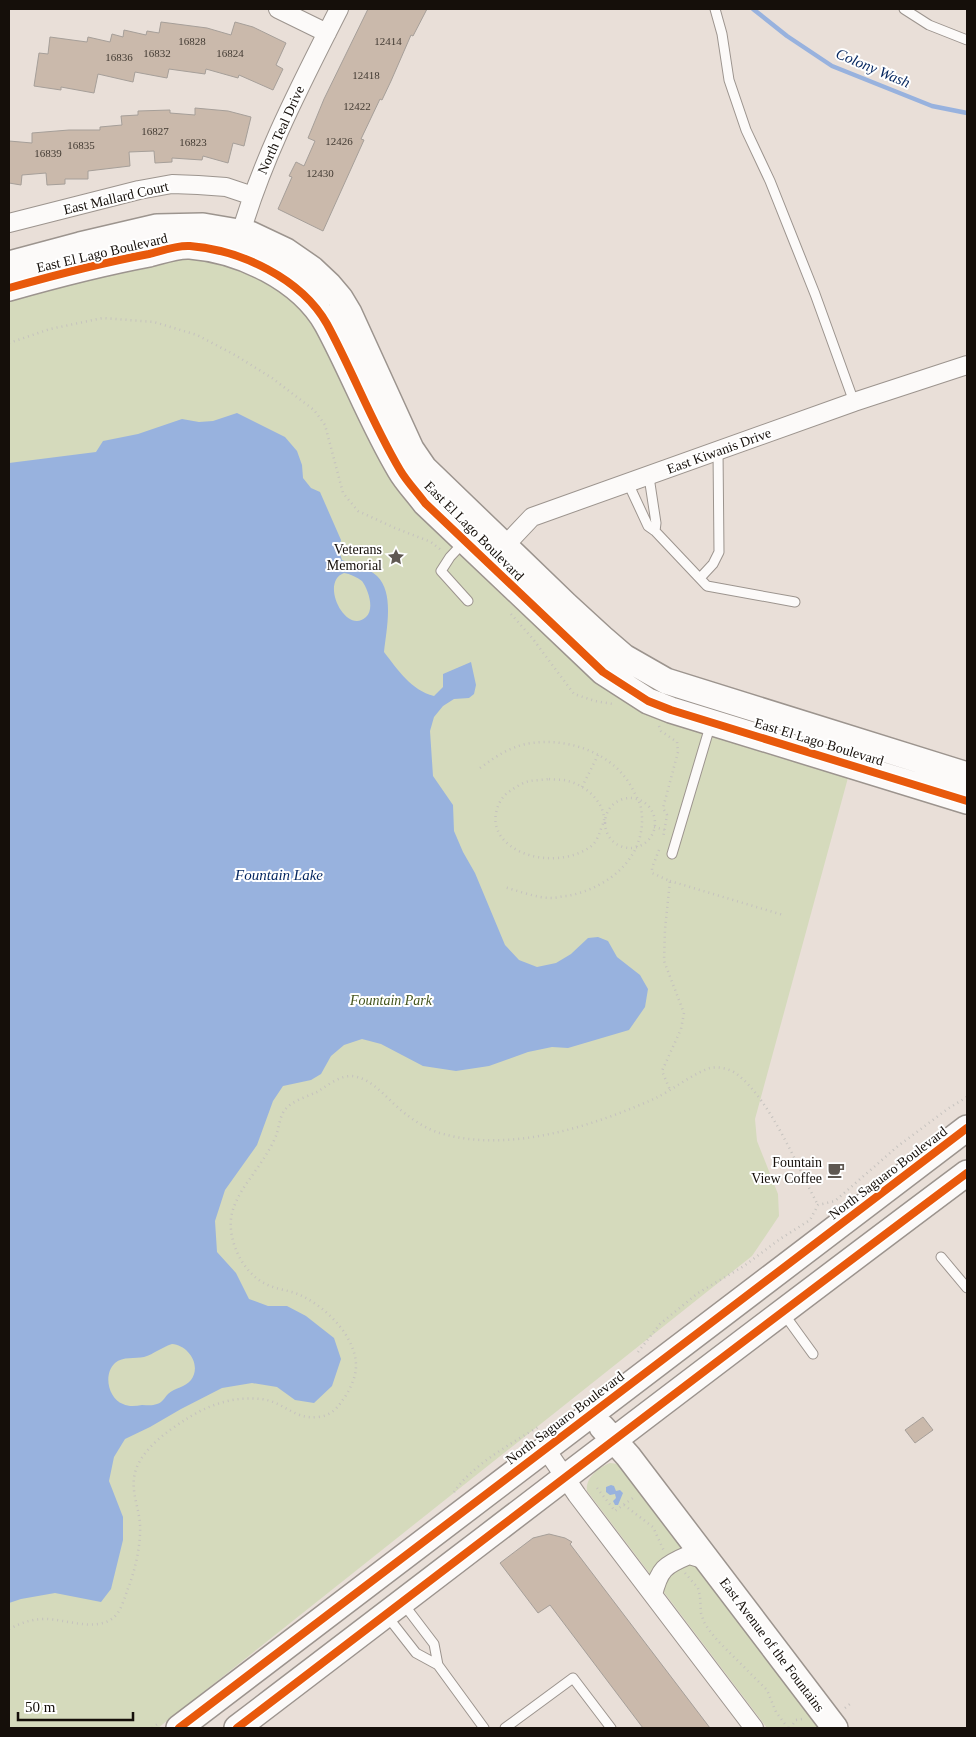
<svg xmlns="http://www.w3.org/2000/svg" width="976" height="1737" font-family="'Times New Roman',serif">
	<style>
		.green { fill: #d5dabc }
		.water { fill: #98b2de; fill-rule: evenodd }
		.lines { fill: none; stroke-linecap: round; stroke-linejoin: round }
		.stream { stroke: #98b2de; stroke-width: 4.5 }
		.building { fill: #cab9ab; stroke: #a69f99 }
		.lane-casing { stroke: #9c948e; stroke-width: 11 }
		.street-casing { stroke: #9c948e; stroke-width: 20 }
		.secondary-casing { stroke: #9c948e; stroke-width: 28 }
		.path { stroke: #c5c2be; stroke-width: 2.5; stroke-dasharray: 1 4; stroke-linecap: butt }
		.lane { stroke: #fcfaf9; stroke-width: 9 }
		.street { stroke: #fcfaf9; stroke-width: 18 }
		.secondary { stroke: #fcfaf9; stroke-width: 25 }
		.cycleway-casing { stroke: #fff; stroke-width: 11 }
		.cycleway { stroke: #e8590c; stroke-width: 8 }
		.labels { text-anchor: middle; dominant-baseline: central; stroke-width: 4; stroke-linejoin: round; paint-order: stroke }
		.number-label { font-size: 11px; fill: #423a32 }
		.street-label { font-size: 14px; fill: #150f0a; stroke: #fff }
		.poi-label { font-size: 14px; fill: #150f0a; stroke: #fff; text-anchor: end }
		.park-label { font-size: 14px; font-style: italic; fill: #44551d; stroke: #fff }
		.water-label { font-size: 15px; font-style: italic; fill: #03255f; stroke: #fff }
	</style>
	<rect width="100%" height="100%" fill="#e9dfd8"/>
	<path class="green" d="M 168,258 L 203,259 L 232,264 L 283,287 L 619,693 L 849,774 L 755,1119 L 757,1141 L 778,1194 L 779,1216 L 752,1256 L 158,1728 L 9,1728 L 9,301 L 96,275 Z
		M 610,1463 L 618,1464 L 622,1466 L 684,1547 L 650,1574 L 587,1491 C 585,1478 599,1467 610,1463 Z
		M 682,1562 L 695,1563 L 822,1728 L 767,1728 L 663,1591 L 662,1580 Z"/>
	<path class="water" d="M 237,413 L 285,437 L 297,451 L 302,465 L 303,478 L 311,488 L 320,492 L 341,540 L 339,550 L 342,560 C 353,564 369,568 377,576 C 395,593 386,631 384,652 C 398,670 411,690 434,696 L 443,687 L 443,674 L 471,662 L 476,685 L 474,694 L 469,698 L 454,699 L 443,706 L 434,717 L 430,731 L 433,776 L 453,805 L 454,831 L 463,852 L 475,873 L 505,945 L 519,960 L 537,967 L 556,963 L 571,954 L 588,938 L 598,937 L 608,941 L 617,957 L 640,975 L 648,989 L 645,1007 L 629,1030 L 568,1048 L 552,1047 L 528,1052 L 489,1066 L 456,1071 L 423,1066 L 381,1044 L 362,1039 L 344,1045 L 331,1056 L 321,1074 L 311,1080 L 283,1086 L 273,1101 L 257,1145 L 225,1190 L 215,1221 L 217,1252 L 236,1273 L 249,1299 L 268,1306 L 287,1306 L 306,1316 L 334,1338 L 341,1359 L 332,1386 L 314,1403 L 295,1400 L 277,1387 L 252,1383 L 222,1388 L 181,1409 L 150,1427 L 125,1439 L 114,1457 L 109,1481 L 123,1517 L 123,1540 L 111,1589 L 101,1602 L 55,1593 L 21,1599 L 9,1603 L 9,463 L 96,452 L 103,441 L 138,434 L 182,419 L 199,422 L 213,421 ZM 344,573 C 350,574 357,577 362,581 C 368,589 375,609 366,617 C 346,636 319,582 344,573 ZM 172,1344 C 188,1345 202,1365 191,1380 C 186,1387 174,1388 168,1394 C 164,1398 163,1402 157,1404 C 152,1406 147,1405 142,1405 C 136,1406 129,1407 123,1404 C 108,1398 103,1374 115,1363 C 123,1356 135,1359 144,1357 C 154,1354 162,1347 172,1344 Z
		M 611,1485 L 614,1486 L 616,1491 L 620,1490 L 623,1493 L 618,1505 L 615,1505 L 613,1501 L 616,1498 L 615,1494 L 610,1495 L 606,1492 L 606,1487 Z"/>
	<g class="lines">
		<path class="stream" d="M 753,9 L 787,36 L 832,66 L 932,106 L 967,113"/>
	</g>
	<path class="building" d="M 368,9 L 427,9 L 413,36 L 411,35 L 391,81 L 382,100 L 380,99 L 361,139 L 364,140 L 323,231 L 278,209 L 292,177 L 289,176 L 296,162 L 304,166 L 315,141 L 308,138 L 324,99 Z
		M 161,22 L 207,28 L 231,35 L 235,22 L 253,27 L 286,43 L 276,65 L 283,69 L 273,90 L 239,75 L 238,78 L 206,69 L 205,74 L 169,69 L 167,78 L 135,72 L 133,82 L 98,74 L 94,93 L 61,87 L 61,90 L 34,86 L 39,53 L 48,54 L 50,37 L 87,42 L 88,37 L 110,42 L 112,34 L 123,37 L 124,30 L 146,35 L 147,31 L 159,33 Z
		M 195,108 L 228,111 L 251,117 L 244,146 L 233,143 L 228,163 L 203,156 L 202,160 L 172,158 L 172,162 L 155,163 L 154,151 L 129,152 L 130,166 L 88,171 L 88,179 L 65,179 L 65,184 L 47,185 L 46,173 L 22,175 L 21,185 L 9,183 L 9,141 L 32,143 L 32,133 L 69,130 L 100,130 L 100,127 L 122,125 L 121,116 L 138,115 L 138,111 L 170,110 L 170,113 L 195,115 Z
		M 923,1417 L 933,1430 L 915,1443 L 905,1430 Z
		M 549,1534 L 565,1538 L 572,1542 L 570,1544 L 710,1728 L 643,1728 L 550,1605 L 538,1613 L 500,1563 L 533,1538 Z"/>
	<g class="lines">
		<g class="lane-casing">
			<path id="lane" d="M 715,9 L 722,34 L 729,80 L 746,130 L 770,181 L 815,294 L 854,402
				M 904,9 L 929,25 L 967,40
				M 649,477 L 656,523 L 655,531
				M 628,483 L 648,526 L 655,531 L 707,586 L 795,602
				M 465,541 L 450,557 L 441,571 L 468,601
				M 700,578 L 713,564 L 719,552 L 718,451
				M 672,854 L 711,723
				M 941,1257 L 967,1288
				M 784,1314 L 813,1354
				M 402,1602 L 434,1644 L 438,1665 L 484,1728
				M 387,1616 L 416,1653 L 438,1665
				M 505,1728 L 573,1678 L 611,1728"/>
		</g>
		<g class="street-casing">
			<path id="street" d="M 278,9 L 327,33
				M 9,223 L 139,190 L 172,184 L 198,185 L 226,187 L 253,196
				M 238,243 C 261,160 301,84 339,9
				M 497,554 L 532,517 L 854,402 L 967,365
				M 545,1448 L 577,1495 L 754,1728
				M 653,1595 C 659,1569 665,1565 689,1555 L 709,1561"/>
		</g>
		<g class="secondary-casing">
			<path id="secondary" d="M 9,264 L 80,245 L 157,227 L 203,226 L 250,234 L 286,251 L 312,269 L 329,285 L 340,298 L 349,313 L 411,449 L 424,468 L 566,605 L 602,638 L 624,657 L 666,681 L 967,775
				M 9,288 C 55,275 101,263 149,254 C 161,251 177,245 190,246 C 240,250 301,278 327,324 C 353,372 372,423 400,470 C 407,482 417,492 425,503 L 603,672 L 648,701 L 671,710 L 967,801
				M 602,1427 L 628,1456 L 835,1728
				M 179,1728 L 967,1128
				M 237,1728 C 480,1543 722,1356 967,1173"/>
		</g>
		<path class="path" d="M 9,343 L 50,329 L 103,318 L 154,322 L 197,335 L 235,355 L 272,378 L 314,410 L 325,425 L 343,493 L 358,511 L 395,528 L 431,542 L 441,550
			M 511,614 L 533,639 L 574,694 L 595,701 L 613,704
			M 659,726 L 661,731 L 677,742 L 678,752 L 663,808 L 667,815 L 663,838
			M 480,768 C 495,757 508,748 526,744 C 567,736 615,753 633,790 C 636,796 640,802 641,808 C 649,855 610,888 567,896 C 562,896 557,898 552,898 C 536,898 519,891 504,887
			M 549,779 C 555,780 562,779 568,781 C 585,785 605,802 604,821 C 603,824 601,828 600,832 C 598,837 595,844 590,847 C 578,856 560,859 546,858 C 522,857 491,841 496,813 C 498,804 502,796 510,791 C 516,787 523,782 530,781 C 536,780 543,780 549,779 Z
			M 582,787 L 598,755
			M605 823a25 25 0 1 1 50 0a25 25 0 1 1-50 0Z
			M 654,827 L 665,830
			M 659,850 L 652,868 L 652,873 L 670,881 L 665,929 L 664,961 L 684,1013 L 681,1029 L 662,1071 L 670,1090
			M 670,881 L 783,915
			M 638,1352 L 660,1324 L 698,1293 L 744,1266 L 780,1239 L 810,1220 L 818,1205 L 835,1201 L 898,1146 L 949,1108 L 967,1097
			M 597,1488 L 615,1511 L 633,1498 L 632,1497
			M 454,1492 C 471,1466 513,1442 540,1426
			M 624,1505 L 653,1527 L 664,1551
			M 685,1573 L 698,1588 L 700,1596 L 701,1613 L 704,1622 L 709,1630 L 718,1641 L 767,1690 L 776,1712 L 788,1728
			M 9,1629 C 21,1623 31,1619 45,1619 C 65,1619 95,1632 113,1618 C 120,1613 124,1600 127,1591 C 135,1571 141,1546 140,1524 C 139,1509 132,1494 134,1478 C 137,1452 167,1431 188,1418 C 210,1404 236,1396 261,1399 C 283,1401 294,1420 318,1417 C 329,1416 336,1410 342,1401 C 349,1392 356,1378 356,1366 C 356,1337 327,1308 302,1296 C 291,1290 277,1290 266,1284 C 242,1273 226,1238 232,1213 C 238,1190 256,1173 267,1153 C 271,1147 275,1139 277,1133 C 279,1126 280,1117 284,1111 C 291,1101 306,1097 317,1092 C 327,1086 338,1076 351,1076 C 373,1077 390,1103 407,1115 C 416,1122 429,1130 440,1133 C 509,1154 593,1126 656,1098 C 672,1090 694,1073 710,1068 C 719,1066 731,1069 738,1075 C 771,1101 798,1168 818,1205
			M 845,1708 L 850,1704
			M 152,1728 L 159,1723
			M 790,1728 L 796,1720 L 802,1719"/>
		<use href="#lane" class="lane"/>
		<use href="#street" class="street"/>
		<use href="#secondary" class="secondary"/>
		<g class="cycleway-casing">
			<path id="cycleway" d="M 9,288 C 55,275 101,263 149,254 C 161,251 177,245 190,246 C 240,250 301,278 327,324 C 353,372 372,423 400,470 C 407,482 417,492 425,503 L 603,672 L 648,701 L 671,710 L 967,801
				M 179,1728 L 967,1128
				M 237,1728 C 480,1543 722,1356 967,1173"/>
		</g>
		<use href="#cycleway" class="cycleway"/>
	</g>
	<defs>
		<g id="sight-bare" transform="scale(1.35)"><path d="M0-6L1.8-2.2L6-1.7L2.9 1.2L3.7 5.4L0 3.3L-3.7 5.4L-2.9 1.2L-6-1.7L-1.8-2.2Z" fill="#5f5852" stroke="#fff" stroke-width="2.5" paint-order="stroke"/></g>
		<g id="cafe-bare" transform="scale(1.35)"><path d="M-5.5-4.5H6V0H3Q3 3.5 0 3.5H-2.5Q-5.5 3.5-5.5 0ZM3-3.2v2h1.7v-2ZM-6 4.5H4V6H-6Z" fill="#5f5852" stroke="#fff" stroke-width="2.5" paint-order="stroke"/></g>
	</defs>
	<g fill-rule="evenodd">
		<use href="#sight-bare" x="396" y="557"/>
		<use href="#cafe-bare" x="836" y="1170"/>
	</g>
	<g class="labels">
		<g class="number-label">
			<text x="192" y="41">16828</text>
			<text x="388" y="41">12414</text>
			<text x="157" y="53">16832</text>
			<text x="230" y="53">16824</text>
			<text x="119" y="57">16836</text>
			<text x="366" y="75">12418</text>
			<text x="357" y="106">12422</text>
			<text x="155" y="131">16827</text>
			<text x="339" y="141">12426</text>
			<text x="193" y="142">16823</text>
			<text x="81" y="145">16835</text>
			<text x="48" y="153">16839</text>
			<text x="320" y="173">12430</text>
		</g>
		<g class="street-label">
			<text transform="translate(281 130) rotate(-66)">North Teal Drive</text>
			<text transform="translate(116 198) rotate(-13)">East Mallard Court</text>
			<text transform="translate(102 253) rotate(-13)">East El Lago Boulevard</text>
			<text transform="translate(719 451) rotate(-20)">East Kiwanis Drive</text>
			<text transform="translate(474 531) rotate(45)">East El Lago Boulevard</text>
			<text transform="translate(819 742) rotate(17)">East El Lago Boulevard</text>
			<text transform="translate(888 1173) rotate(-37)">North Saguaro Boulevard</text>
			<text transform="translate(565 1418) rotate(-37)">North Saguaro Boulevard</text>
			<text transform="translate(772 1645) rotate(53)">East Avenue of the Fountains</text>
		</g>
		<g class="poi-label">
			<text x="382" y="549">Veterans<tspan x="382" dy="16">Memorial</tspan></text>
			<text x="822" y="1162">Fountain<tspan x="822" dy="16">View Coffee</tspan></text>
		</g>
		<g class="park-label">
			<text x="391" y="1000">Fountain Park</text>
		</g>
		<g class="water-label">
			<text transform="translate(873 68) rotate(23)">Colony Wash</text>
			<text x="279" y="875">Fountain Lake</text>
		</g>
	</g>
	<rect width="976" height="1737" fill="none" stroke="#150f0a" stroke-width="20"/>
	<path d="M18 1712v8h115v-8" fill="none" stroke="#150f0a" stroke-width="2.5"/>
	<text x="25" y="1712" font-size="15" fill="#150f0a" stroke="#ffffff" stroke-width="4" paint-order="stroke">50 m</text>
</svg>
